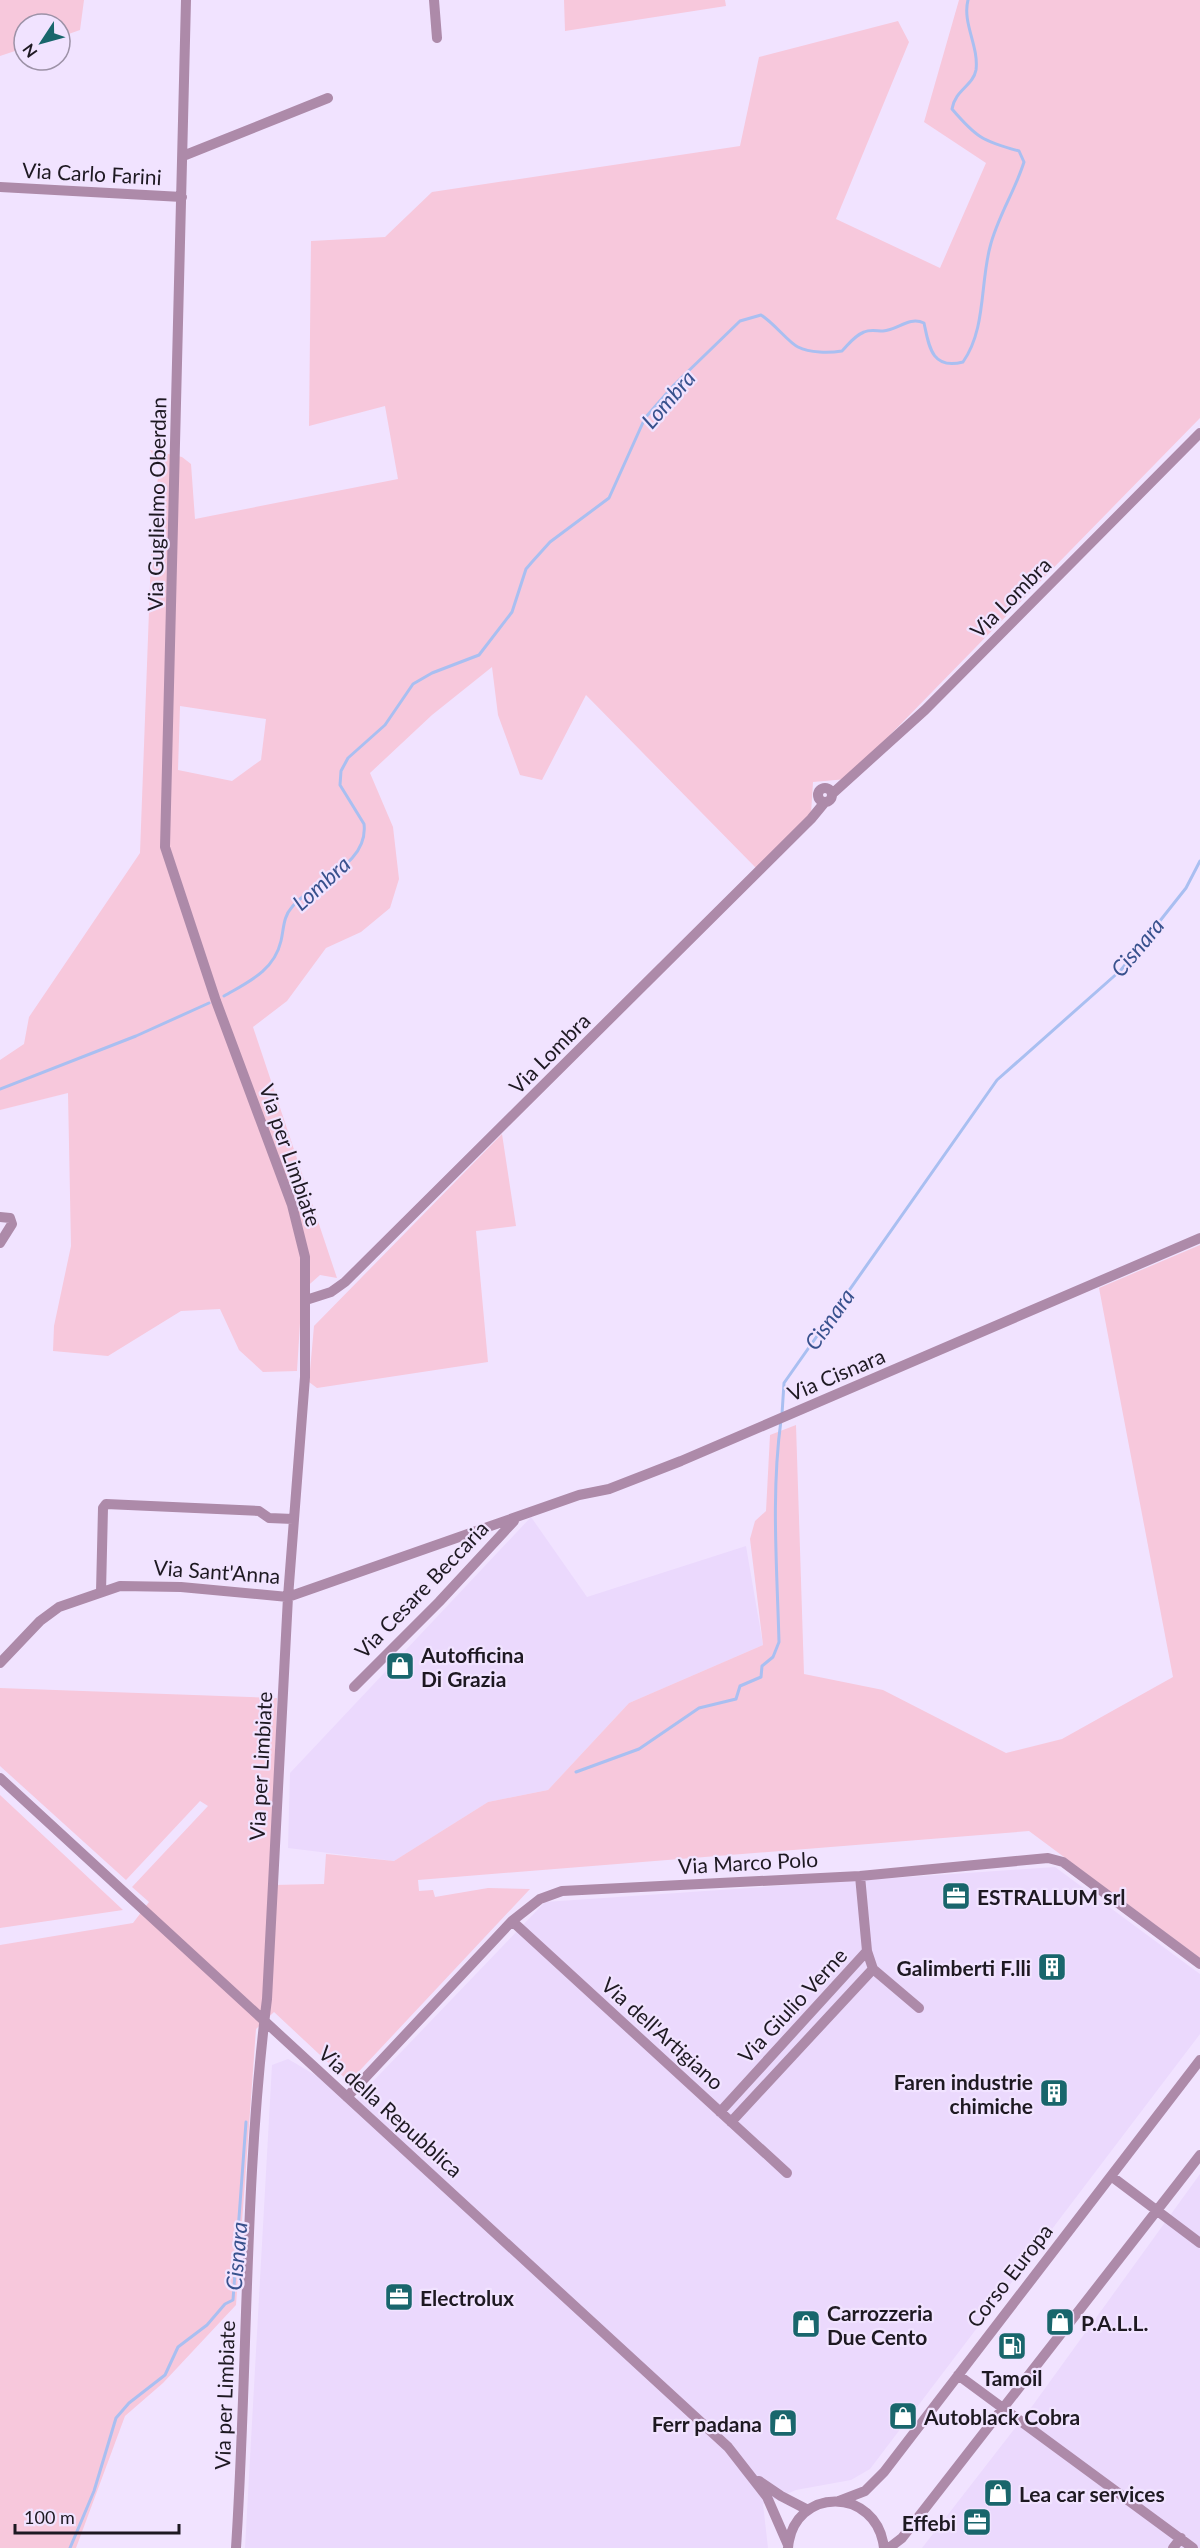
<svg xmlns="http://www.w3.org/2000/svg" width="1200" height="2548" font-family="Lato,sans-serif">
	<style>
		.built { fill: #ebd9fd }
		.green { fill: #f7c8dc; fill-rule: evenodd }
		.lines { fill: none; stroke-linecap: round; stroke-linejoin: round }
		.stream { stroke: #a9bff1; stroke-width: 3 }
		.minor { stroke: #ad8aa9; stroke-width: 10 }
		.labels { text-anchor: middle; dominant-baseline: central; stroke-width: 4.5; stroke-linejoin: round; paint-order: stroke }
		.street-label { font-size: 21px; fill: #1e1922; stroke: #f1e3ff }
		.poi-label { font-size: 21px; font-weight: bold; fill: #1e1922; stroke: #f1e3ff; text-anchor: start }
		.water-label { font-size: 22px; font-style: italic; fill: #38518d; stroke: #f1e3ff }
	</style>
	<rect width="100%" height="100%" fill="#f1e3ff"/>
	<path class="built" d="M 531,1517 L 587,1597 L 746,1546 L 763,1645 L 629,1703 L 548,1790 L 488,1802 L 394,1861 L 288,1848 L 290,1773 Z
		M 1055,1867 L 1200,1974 L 1200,2034 L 870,2469 L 851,2480 L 796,2490 L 763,2504 L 768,2548 L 245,2548 L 272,2065 L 288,2059 L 356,2099 L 545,1902 Z
		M 1200,2174 L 1200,2548 L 922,2548 L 1033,2405 Z"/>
	<path class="green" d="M 0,0 L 84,0 L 80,30 L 60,37 L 60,24 L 24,24 L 24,48 L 0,56 Z
		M 564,0 L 725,0 L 726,6 L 565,31 Z
		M 959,0 L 1200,0 L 1200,418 L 847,779 L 813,782 L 811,814 L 756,868 L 586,695 L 542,780 L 520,775 L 498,715 L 492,667 L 432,715 L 370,773 L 393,827 L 399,879 L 390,908 L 361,932 L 326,948 L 287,1001 L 253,1027 L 337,1278 L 320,1275 L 302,1291 L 297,1371 L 263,1372 L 239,1350 L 220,1309 L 181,1311 L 108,1356 L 53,1351 L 54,1326 L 71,1246 L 68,1093 L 0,1110 L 0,1060 L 24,1044 L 29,1017 L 140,853 L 152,530 L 158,477 L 163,474 L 150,450 L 182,457 L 191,464 L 195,519 L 398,479 L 385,406 L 309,426 L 311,241 L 385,237 L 432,192 L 740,146 L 759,57 L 898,21 L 909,42 L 836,219 L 940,268 L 986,163 L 924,122 ZM 180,706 L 266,719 L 261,760 L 232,781 L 178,770 Z
		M 502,1134 L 516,1226 L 476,1231 L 488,1362 L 317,1388 L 309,1382 L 314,1326 Z
		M 1200,1245 L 1200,1958 L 1029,1831 L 418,1880 L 419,1891 L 433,1890 L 435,1897 L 488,1888 L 530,1889 L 349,2082 L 274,2012 L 256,2029 L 236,2305 L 163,2383 L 125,2416 L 76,2548 L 0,2548 L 0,1945 L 133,1923 L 149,1902 L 132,1887 L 208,1806 L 200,1801 L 126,1880 L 0,1766 L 0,1688 L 277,1698 L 272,1885 L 324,1884 L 326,1854 L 394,1861 L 488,1802 L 548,1790 L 629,1703 L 763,1645 L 750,1539 L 755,1521 L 766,1511 L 770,1435 L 796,1425 L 804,1674 L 883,1690 L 1006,1753 L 1062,1739 L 1173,1677 L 1099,1288 Z
		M 0,1795 L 123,1910 L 0,1928 Z"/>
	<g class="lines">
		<path class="stream" d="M 224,996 C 248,982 274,971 281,941 C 284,928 283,917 292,907 C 313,881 369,865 364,824 L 340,785 L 341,771 L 348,758 L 385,725 L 413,684 L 432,673 L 479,655 L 512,612 L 526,569 L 532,562 L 550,542 L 609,498 L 645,418 L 674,385 L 740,321 L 761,315 C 774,323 789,343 798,347 C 810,353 829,353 842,351 C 849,344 854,336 864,332 C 870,329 877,331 883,331 C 898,330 909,316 924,323 C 929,347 932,370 963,362 C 986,329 980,285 990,247 C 997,218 1015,191 1024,162 L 1019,151 C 982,141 976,137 952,109 C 955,90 973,86 976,70 C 979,46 962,23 968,0
			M 0,1089 L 136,1036 L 209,1003
			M 782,1414 L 784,1383 L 997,1080 L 1121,970 L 1186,888 L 1200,861
			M 576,1772 L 639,1749 L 699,1708 L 736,1699 L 740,1686 L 761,1677 L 762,1666 L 773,1657 L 779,1642 C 777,1567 771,1494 781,1420
			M 70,2548 L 94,2491 L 116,2418 L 129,2403 L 165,2375 L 178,2347 L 207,2325 L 225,2304 L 233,2300 L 246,2122"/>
		<path class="minor" d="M 186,0 L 165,847 L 216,1001 L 292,1205 L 305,1257 L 305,1377 L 288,1597 L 267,1999 C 244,2180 248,2365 236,2548
			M 434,0 L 437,38
			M 183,156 L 328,98
			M 0,187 L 182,197
			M818 795a7 7 0 1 1 14 0a7 7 0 1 1-14 0Z
			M 832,794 L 925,710 L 1200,433
			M 0,1217 L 10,1218 L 12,1224 L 0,1243
			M 306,1300 L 331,1292 L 345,1282 L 811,819 L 825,802
			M 101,1592 L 103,1508 L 106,1504 L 259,1511 L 269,1518 L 293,1519
			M 0,1663 L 40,1621 L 59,1607 L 120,1586 L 181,1587 L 288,1597 L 579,1495 L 609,1489 L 681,1461 L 1200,1238
			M 354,1687 L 439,1602 L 514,1521
			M 0,1778 L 728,2447 L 767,2497 L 788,2545
			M 860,1876 L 867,1951 L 873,1969 L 919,2008
			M 512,1921 L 787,2173
			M 347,2097 L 512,1921 L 540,1899 L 562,1891 L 860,1876 L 1048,1858 L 1063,1862 L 1200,1964
			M 720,2112 L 867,1951
			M 731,2122 L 873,1969
			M 1111,2176 L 1200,2243
			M 958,2375 L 1193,2548
			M 759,2481 L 781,2496 L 808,2510
			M 839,2501 L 865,2491 L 884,2472 L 1200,2060
			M 788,2548 C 793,2486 877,2486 884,2548
			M 889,2548 L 902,2538 L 1200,2155
			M 1173,2548 L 1181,2538"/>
	</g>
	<defs>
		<g id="shop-square" transform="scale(1.5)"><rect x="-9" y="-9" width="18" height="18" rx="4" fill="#19666c" stroke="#f1e3ff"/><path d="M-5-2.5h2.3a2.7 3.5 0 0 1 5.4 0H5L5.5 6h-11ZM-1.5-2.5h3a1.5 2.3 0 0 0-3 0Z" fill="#fff"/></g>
		<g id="office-square" transform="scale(1.5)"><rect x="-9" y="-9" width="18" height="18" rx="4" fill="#19666c" stroke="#f1e3ff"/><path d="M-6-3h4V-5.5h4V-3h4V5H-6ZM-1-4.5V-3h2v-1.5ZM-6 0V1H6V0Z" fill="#fff"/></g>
		<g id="building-square" transform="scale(1.5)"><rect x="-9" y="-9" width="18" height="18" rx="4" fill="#19666c" stroke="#f1e3ff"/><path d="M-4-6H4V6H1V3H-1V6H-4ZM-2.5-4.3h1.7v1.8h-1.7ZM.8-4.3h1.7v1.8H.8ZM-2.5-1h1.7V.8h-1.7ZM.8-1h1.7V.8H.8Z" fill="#fff"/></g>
		<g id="fuel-square" transform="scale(1.5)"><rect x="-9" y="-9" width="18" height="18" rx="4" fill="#19666c" stroke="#f1e3ff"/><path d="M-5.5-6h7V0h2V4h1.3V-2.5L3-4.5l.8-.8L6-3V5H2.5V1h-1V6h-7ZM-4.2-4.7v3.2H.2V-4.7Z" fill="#fff"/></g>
	</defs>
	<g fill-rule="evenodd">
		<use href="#shop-square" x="400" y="1666"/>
		<use href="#office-square" x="956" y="1896"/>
		<use href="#building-square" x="1052" y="1967"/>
		<use href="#building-square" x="1054" y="2093"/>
		<use href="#office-square" x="399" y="2297"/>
		<use href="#shop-square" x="1060" y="2322"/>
		<use href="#shop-square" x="806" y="2324"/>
		<use href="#fuel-square" x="1012" y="2346"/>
		<use href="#shop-square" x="903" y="2416"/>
		<use href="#shop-square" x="783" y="2423"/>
		<use href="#shop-square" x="998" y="2493"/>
		<use href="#office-square" x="977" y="2522"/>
	</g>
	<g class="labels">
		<g class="street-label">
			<text transform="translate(92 173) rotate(3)">Via Carlo Farini</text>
			<text transform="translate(156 504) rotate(-89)">Via Guglielmo Oberdan</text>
			<text transform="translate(1010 597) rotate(-45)">Via Lombra</text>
			<text transform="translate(549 1053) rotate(-45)">Via Lombra</text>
			<text transform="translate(291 1155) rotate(71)">Via per Limbiate</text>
			<text transform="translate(836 1374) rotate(-23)">Via Cisnara</text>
			<text transform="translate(217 1571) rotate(4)">Via Sant'Anna</text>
			<text transform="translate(421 1589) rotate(-46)">Via Cesare Beccaria</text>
			<text transform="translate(260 1766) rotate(-87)">Via per Limbiate</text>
			<text transform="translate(748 1862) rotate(-3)">Via Marco Polo</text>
			<text transform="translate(792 2005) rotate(-47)">Via Giulio Verne</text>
			<text transform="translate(663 2033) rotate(42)">Via dell'Artigiano</text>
			<text transform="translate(391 2111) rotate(42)">Via della Repubblica</text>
			<text transform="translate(1009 2275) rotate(-52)">Corso Europa</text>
			<text transform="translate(224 2395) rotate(-88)">Via per Limbiate</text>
		</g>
		<g class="poi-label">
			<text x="421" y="1654">Autofficina<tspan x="421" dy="24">Di Grazia</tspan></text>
			<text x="977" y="1896">ESTRALLUM srl</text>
			<text x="1031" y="1967" text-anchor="end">Galimberti F.lli</text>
			<text x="1033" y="2081" text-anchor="end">Faren industrie<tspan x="1033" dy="24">chimiche</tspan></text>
			<text x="420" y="2297">Electrolux</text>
			<text x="827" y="2312">Carrozzeria<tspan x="827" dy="24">Due Cento</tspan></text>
			<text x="1081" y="2322">P.A.L.L.</text>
			<text x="1012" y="2377" text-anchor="middle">Tamoil</text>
			<text x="924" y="2416">Autoblack Cobra</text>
			<text x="762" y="2423" text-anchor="end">Ferr padana</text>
			<text x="1019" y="2493">Lea car services</text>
			<text x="956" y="2522" text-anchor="end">Effebi</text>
		</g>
		<g class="water-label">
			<text transform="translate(668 399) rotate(-49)">Lombra</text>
			<text transform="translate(321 883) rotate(-42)">Lombra</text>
			<text transform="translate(1137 947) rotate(-50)">Cisnara</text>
			<text transform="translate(829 1319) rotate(-55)">Cisnara</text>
			<text transform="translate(236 2256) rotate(-85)">Cisnara</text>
		</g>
	</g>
	<g transform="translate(42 42) rotate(234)"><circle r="28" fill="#f1e3ff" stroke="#9d92a7" stroke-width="1.5"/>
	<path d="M0-4.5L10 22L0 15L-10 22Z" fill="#19666c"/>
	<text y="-9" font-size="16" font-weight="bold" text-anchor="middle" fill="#1e1922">N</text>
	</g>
	<path d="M15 2524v9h164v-9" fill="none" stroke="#1e1922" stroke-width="3"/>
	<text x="24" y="2524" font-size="18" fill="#1e1922" stroke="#f1e3ff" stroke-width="4.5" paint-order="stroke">100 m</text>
</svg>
